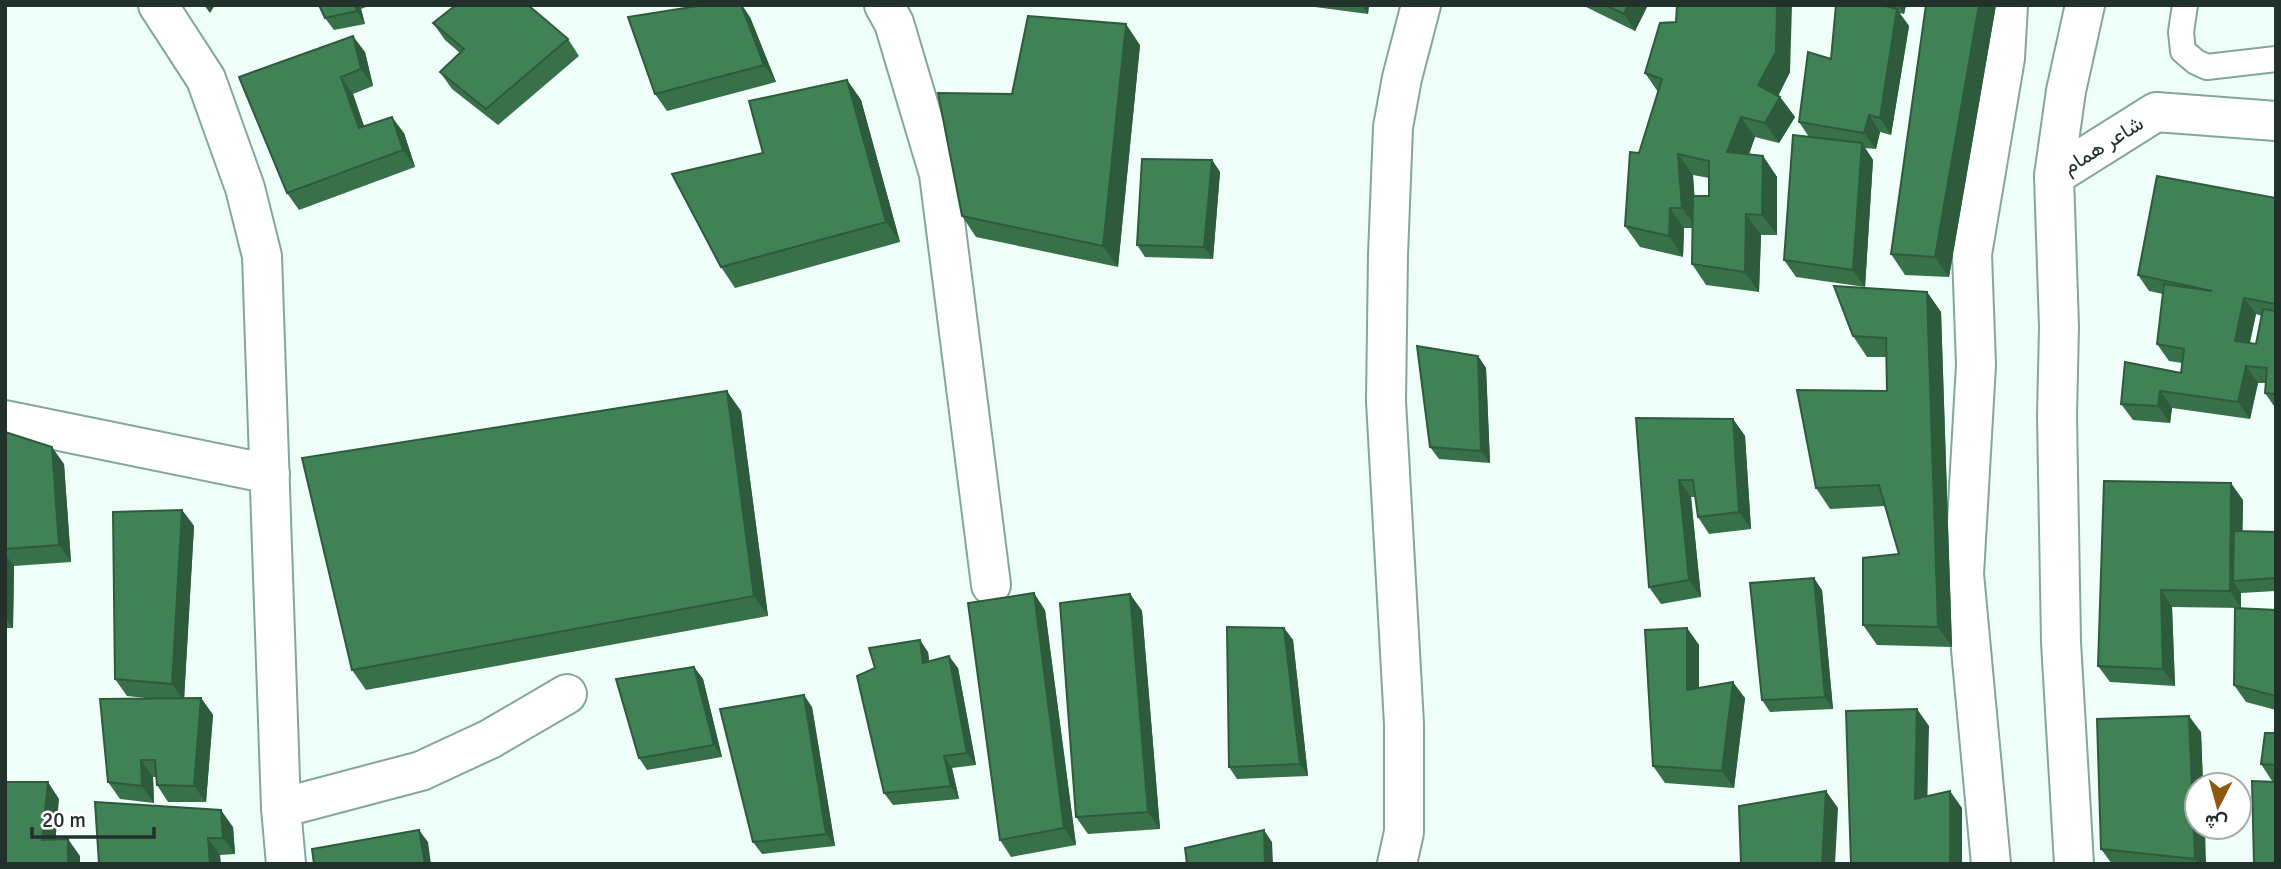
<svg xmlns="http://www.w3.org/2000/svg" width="2281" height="869" font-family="Signika,Vazirmatn,sans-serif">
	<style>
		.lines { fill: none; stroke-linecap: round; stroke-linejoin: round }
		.lane-casing { stroke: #82a79b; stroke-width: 28 }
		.street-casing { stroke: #82a79b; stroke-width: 42 }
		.secondary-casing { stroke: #82a79b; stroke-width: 42 }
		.lane { stroke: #fff; stroke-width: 24 }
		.street { stroke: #fff; stroke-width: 38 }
		.secondary { stroke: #fff; stroke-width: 38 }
		.wall { fill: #377049; fill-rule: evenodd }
		.shaded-wall { fill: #2d5b3c }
		.building { fill: #408255; stroke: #2d5b3c; stroke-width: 2 }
		.labels { text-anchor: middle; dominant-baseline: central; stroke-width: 7; stroke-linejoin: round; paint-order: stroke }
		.street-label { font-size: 21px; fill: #22312c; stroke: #fff }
	</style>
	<rect width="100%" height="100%" fill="#effef9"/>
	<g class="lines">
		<g class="lane-casing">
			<path id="lane" d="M 2185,5 L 2181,32 L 2183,51 L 2196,62 L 2207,67 L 2276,59"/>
		</g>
		<g class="street-casing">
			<path id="street" d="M 884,5 L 894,23 L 939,174 L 991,585
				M 2054,176 L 2156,112 L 2276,121
				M 5,420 L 270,474
				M 281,808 L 421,771 L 490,739 L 567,694
				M 1397,864 L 1404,832 L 1404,724 L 1386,401 L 1388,255 L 1393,127 L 1402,78 L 1421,5"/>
		</g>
		<g class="secondary-casing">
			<path id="secondary" d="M 158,5 L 206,79 L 245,188 L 262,256 L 281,808 L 286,864
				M 1991,864 L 1964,574 L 1976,365 L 1972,254 L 2005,58 L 2008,5
				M 2074,864 L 2061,642 L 2057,416 L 2059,327 L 2054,176 L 2066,91 L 2085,5"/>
		</g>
		<use href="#lane" class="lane"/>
		<use href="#street" class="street"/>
		<use href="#secondary" class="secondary"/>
	</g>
	<path class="wall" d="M 319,5 L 371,5 L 361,9 L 365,24 L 334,30 L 325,18 Z
		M 1300,5 L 1369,5 L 1368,14 Z
		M 1582,5 L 1648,5 L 1635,31 Z
		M 1836,5 L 1906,5 L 1904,14 L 1899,13 L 1909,26 L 1891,135 L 1880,132 L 1876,149 L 1865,148 L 1873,160 L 1865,287 L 1796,277 L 1784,260 L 1809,137 L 1799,122 L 1831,59 Z
		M 1926,5 L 1996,5 L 1949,277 L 1905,275 L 1891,254 Z
		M 750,17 L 776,82 L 667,111 L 655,94 Z
		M 433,23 L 568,39 L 579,56 L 498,125 L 452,89 L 440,72 L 460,53 L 445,40 Z
		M 1140,45 L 1118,267 L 976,237 L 962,216 Z
		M 365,52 L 373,86 L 353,94 L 364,126 L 404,133 L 415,167 L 299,210 L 287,193 L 239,77 Z
		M 1790,72 L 1778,96 L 1780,97 L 1795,117 L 1779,143 L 1755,137 L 1749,155 L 1763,156 L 1777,177 L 1777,235 L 1761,235 L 1759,292 L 1706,285 L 1692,264 L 1693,228 L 1684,228 L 1683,257 L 1640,247 L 1625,226 L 1639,153 L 1658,92 L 1645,73 ZM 1693,175 L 1709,178 L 1709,196 L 1694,196 Z
		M 847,80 L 861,100 L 900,242 L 735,288 L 721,267 L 763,153 Z
		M 1212,160 L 1220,172 L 1213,259 L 1145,257 L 1137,245 Z
		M 2276,198 L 2276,409 L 2265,393 L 2266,383 L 2258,383 L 2250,419 L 2172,408 L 2170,423 L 2133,420 L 2121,404 L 2181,373 L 2182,363 L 2169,361 L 2157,344 L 2163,294 L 2149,291 L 2138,275 ZM 2256,314 L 2262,316 L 2256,344 L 2250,343 Z
		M 1927,292 L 1941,312 L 1952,647 L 1877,645 L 1863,625 L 1899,554 L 1885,506 L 1830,509 L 1816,488 L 1887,391 L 1886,357 L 1867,357 L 1853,336 Z
		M 1478,356 L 1486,368 L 1490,463 L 1439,459 L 1430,447 Z
		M 741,411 L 768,616 L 366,690 L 352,670 Z
		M 1636,418 L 1733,419 L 1745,436 L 1751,529 L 1709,534 L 1698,517 L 1695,497 L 1691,497 L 1701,597 L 1661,604 L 1649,587 Z
		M 5,432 L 64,464 L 71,562 L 14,566 L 13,628 L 5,628 Z
		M 2104,481 L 2243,500 L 2242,531 L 2276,532 L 2276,591 L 2241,593 L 2241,608 L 2172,607 L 2175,686 L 2110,682 L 2098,666 Z
		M 182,510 L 194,526 L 184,699 L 201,698 L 213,715 L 206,802 L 168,802 L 157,785 L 156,777 L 153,777 L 154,803 L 120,799 L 108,782 L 156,699 L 127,696 L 115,679 Z
		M 1822,590 L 1833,709 L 1770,712 L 1762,700 Z
		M 1130,594 L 1142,611 L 1160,829 L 1088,834 L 1076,817 Z
		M 1045,610 L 1076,845 L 1011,857 L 1000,840 Z
		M 2276,610 L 2276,710 L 2246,702 L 2234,685 Z
		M 1284,628 L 1293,640 L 1308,776 L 1237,779 L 1229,767 Z
		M 1687,628 L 1699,645 L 1699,688 L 1745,698 L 1734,788 L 1665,783 L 1653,766 Z
		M 928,652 L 929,662 L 958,668 L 976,765 L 952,768 L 959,799 L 893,805 L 884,793 Z
		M 694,667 L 703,679 L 722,757 L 647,770 L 639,758 Z
		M 812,707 L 835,846 L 762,854 L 753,842 Z
		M 2201,732 L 2203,785 L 2197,785 L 2206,864 L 2112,864 L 2101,849 Z
		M 2276,733 L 2276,781 L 2272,781 L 2261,764 Z
		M 95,802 L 233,827 L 235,854 L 220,855 Z"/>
	<path class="shaded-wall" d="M 204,5 L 215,5 L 210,13 Z
		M 355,5 L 358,5 L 361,9 L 365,24 L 357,11 Z
		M 741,5 L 742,5 L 750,17 L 776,82 L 764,65 Z
		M 1362,5 L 1369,5 L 1368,14 Z
		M 1628,5 L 1648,5 L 1635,31 L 1624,14 Z
		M 1777,5 L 1792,5 L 1790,72 L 1773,106 L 1758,85 Z
		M 1898,5 L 1906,5 L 1904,14 Z
		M 1979,5 L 1996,5 L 1949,277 L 1935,257 Z
		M 1897,9 L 1909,26 L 1891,135 L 1880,118 Z
		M 1126,24 L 1140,45 L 1118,267 L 1103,246 Z
		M 353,36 L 365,52 L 373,86 L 361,69 Z
		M 341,77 L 353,94 L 370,144 L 359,128 Z
		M 847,80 L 861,100 L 900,242 L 886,222 Z
		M 1780,97 L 1795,117 L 1779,143 L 1765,123 Z
		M 1869,115 L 1880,132 L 1876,149 L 1864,133 Z
		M 392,117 L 404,133 L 415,167 L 403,150 Z
		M 1741,117 L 1755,137 L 1742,172 L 1727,152 Z
		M 1862,143 L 1873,160 L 1865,287 L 1853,270 Z
		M 1678,154 L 1693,175 L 1697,228 L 1682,208 Z
		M 1763,156 L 1777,177 L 1777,235 L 1762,215 Z
		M 1212,160 L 1220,172 L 1213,259 L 1204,247 Z
		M 1670,208 L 1684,228 L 1683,257 L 1669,236 Z
		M 1746,214 L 1761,235 L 1759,292 L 1745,272 Z
		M 1927,292 L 1941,312 L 1952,647 L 1938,627 Z
		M 2244,298 L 2256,314 L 2246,358 L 2235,341 Z
		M 1478,356 L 1486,368 L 1490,463 L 1481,451 Z
		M 2246,366 L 2258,383 L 2250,419 L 2238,402 Z
		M 727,391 L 741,411 L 768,616 L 754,596 Z
		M 2160,391 L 2172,408 L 2170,423 L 2158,406 Z
		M 1733,419 L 1745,436 L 1751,529 L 1739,512 Z
		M 52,447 L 64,464 L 71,562 L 59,545 Z
		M 1679,480 L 1691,497 L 1701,597 L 1689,580 Z
		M 2231,483 L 2243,500 L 2242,581 L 2233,581 L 2241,593 L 2241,608 L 2230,591 Z
		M 182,510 L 194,526 L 184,701 L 172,684 Z
		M 5,554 L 14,566 L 13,628 L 5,617 Z
		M 1814,578 L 1822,590 L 1833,709 L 1825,697 Z
		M 2161,590 L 2172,607 L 2175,686 L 2163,669 Z
		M 1034,593 L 1045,610 L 1076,845 L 1064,828 Z
		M 1130,594 L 1142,611 L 1160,829 L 1148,812 Z
		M 1284,628 L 1293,640 L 1308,776 L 1300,764 Z
		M 1687,628 L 1699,645 L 1699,707 L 1687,690 Z
		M 920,640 L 928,652 L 931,675 L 923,663 Z
		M 949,656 L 958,668 L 976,765 L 967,753 Z
		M 694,667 L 703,679 L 722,757 L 714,745 Z
		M 1733,682 L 1745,698 L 1734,788 L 1722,771 Z
		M 804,695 L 812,707 L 835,846 L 826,834 Z
		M 201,698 L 213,715 L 206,802 L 194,786 Z
		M 1917,709 L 1929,726 L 1927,816 L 1915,799 Z
		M 2189,716 L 2201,732 L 2203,785 L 2197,785 L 2197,827 L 2205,827 L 2206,864 L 2199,864 L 2195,859 Z
		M 944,756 L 952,768 L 959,799 L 951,786 Z
		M 141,760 L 153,777 L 154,803 L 142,786 Z
		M 48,782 L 59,799 L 54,857 L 42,840 Z
		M 1826,791 L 1838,808 L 1835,864 L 1822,864 Z
		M 1950,791 L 1962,808 L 1962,864 L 1950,864 Z
		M 221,810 L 233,827 L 235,854 L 223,838 Z
		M 419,830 L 428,842 L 431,864 L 425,864 Z
		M 1264,830 L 1272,842 L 1273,864 L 1265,864 Z
		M 208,838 L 220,855 L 221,864 L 210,864 Z
		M 68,839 L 80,856 L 80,864 L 68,864 Z"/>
	<path class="building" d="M 319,5 L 355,5 L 357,11 L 325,18 Z
		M 456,5 L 528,5 L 568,39 L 486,109 L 440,72 L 464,49 L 433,23 Z
		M 704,5 L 741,5 L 764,65 L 655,94 L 628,17 Z
		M 1605,5 L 1628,5 L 1624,14 Z
		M 1677,5 L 1777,5 L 1776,52 L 1758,85 L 1780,97 L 1765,123 L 1741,117 L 1727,152 L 1763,156 L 1762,215 L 1746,214 L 1745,272 L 1692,264 L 1693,196 L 1709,196 L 1709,161 L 1678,154 L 1682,208 L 1670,208 L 1669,236 L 1625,226 L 1630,152 L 1639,153 L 1662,79 L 1645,73 L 1660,23 L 1676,22 Z
		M 1836,5 L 1882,5 L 1897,9 L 1880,118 L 1869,115 L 1864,133 L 1799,122 L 1808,52 L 1831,59 Z
		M 1926,5 L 1979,5 L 1935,257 L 1891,254 Z
		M 1028,16 L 1126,24 L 1103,246 L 962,216 L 938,93 L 1012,94 Z
		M 353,36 L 361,69 L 341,77 L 359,128 L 392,117 L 403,150 L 287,193 L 239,77 Z
		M 847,80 L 886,222 L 721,267 L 672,174 L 763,153 L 749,101 Z
		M 1793,135 L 1862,143 L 1853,270 L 1784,260 Z
		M 1142,159 L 1212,160 L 1204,247 L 1137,245 Z
		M 2157,176 L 2276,198 L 2276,304 L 2244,298 L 2235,341 L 2256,344 L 2263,309 L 2276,311 L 2276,394 L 2265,393 L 2267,368 L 2246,366 L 2238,402 L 2160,391 L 2158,406 L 2121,404 L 2125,362 L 2181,373 L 2184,349 L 2157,344 L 2164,284 L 2212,291 L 2138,275 Z
		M 1834,286 L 1927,292 L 1938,627 L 1863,625 L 1863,558 L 1899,554 L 1879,485 L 1816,488 L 1797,390 L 1887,391 L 1886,338 L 1853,336 Z
		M 1417,346 L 1478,356 L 1481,451 L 1430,447 Z
		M 727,391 L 754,596 L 352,670 L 302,458 Z
		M 1636,418 L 1733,419 L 1739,512 L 1698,517 L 1693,480 L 1679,480 L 1689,580 L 1649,587 Z
		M 5,432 L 52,447 L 59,545 L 5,549 Z
		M 2104,481 L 2231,483 L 2230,591 L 2161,590 L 2163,669 L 2098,666 Z
		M 182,510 L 172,684 L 115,679 L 113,512 Z
		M 2234,531 L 2276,532 L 2276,578 L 2233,581 Z
		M 1814,578 L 1825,697 L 1762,700 L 1750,583 Z
		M 1034,593 L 1064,828 L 1000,840 L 968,603 Z
		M 1130,594 L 1148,812 L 1076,817 L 1060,603 Z
		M 2235,608 L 2276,610 L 2276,696 L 2234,685 Z
		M 1227,627 L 1284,628 L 1300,764 L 1229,767 Z
		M 1687,628 L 1687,690 L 1733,682 L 1722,771 L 1653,766 L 1645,630 Z
		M 920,640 L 923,663 L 949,656 L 967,753 L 944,756 L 951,786 L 884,793 L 857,676 L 875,668 L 869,648 Z
		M 694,667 L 714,745 L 639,758 L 616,679 Z
		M 804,695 L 826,834 L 753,842 L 720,709 Z
		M 201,698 L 194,786 L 157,785 L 155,760 L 141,760 L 142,786 L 108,782 L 100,699 Z
		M 1917,709 L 1915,799 L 1950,791 L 1950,864 L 1851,864 L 1846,711 Z
		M 2189,716 L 2195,859 L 2101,849 L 2097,719 Z
		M 2265,733 L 2276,733 L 2276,765 L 2261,764 Z
		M 2252,781 L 2276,782 L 2276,864 L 2254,864 Z
		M 5,782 L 48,782 L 42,840 L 68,839 L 68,864 L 5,864 Z
		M 1826,791 L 1822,864 L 1741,864 L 1739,806 Z
		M 95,802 L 221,810 L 223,838 L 208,838 L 210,864 L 99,864 Z
		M 419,830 L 425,864 L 314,864 L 312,849 Z
		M 1264,830 L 1265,864 L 1187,864 L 1185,848 Z"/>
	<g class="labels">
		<g class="street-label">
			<text transform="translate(2103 145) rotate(-32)">شاعر همام</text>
		</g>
	</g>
	<rect width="2281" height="869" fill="none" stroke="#22312c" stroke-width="14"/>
	<g transform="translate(2218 806) rotate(186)"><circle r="33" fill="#ffffff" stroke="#a7adab" stroke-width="2"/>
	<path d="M0-5L12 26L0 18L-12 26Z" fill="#905910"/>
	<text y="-10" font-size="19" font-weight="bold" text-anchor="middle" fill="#22312c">ش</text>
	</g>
	<path d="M32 827v10h122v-10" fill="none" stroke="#22312c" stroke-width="3.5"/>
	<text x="42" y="827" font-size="21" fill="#22312c" stroke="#ffffff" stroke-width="5" paint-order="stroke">20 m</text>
</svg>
